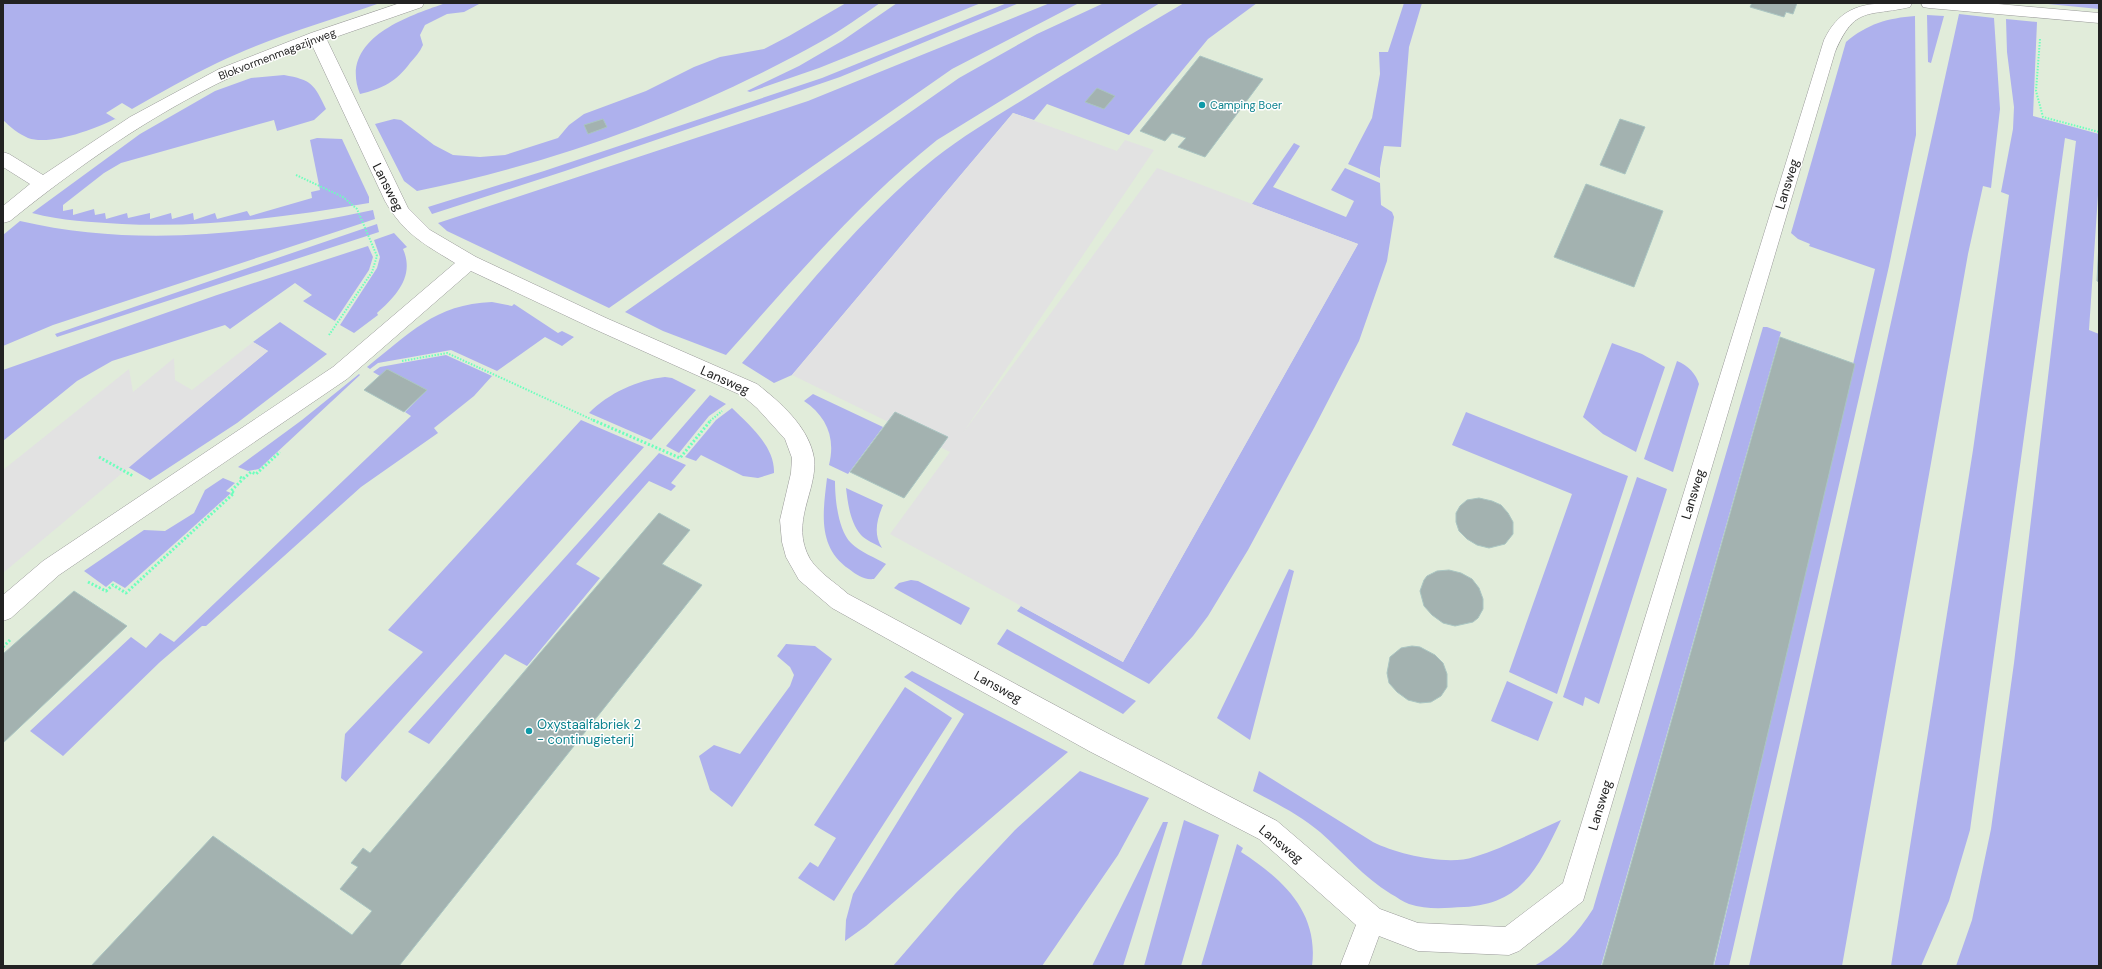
<svg xmlns="http://www.w3.org/2000/svg" width="2102" height="969" font-family="'DM Sans',sans-serif">
	<style>
		.industrial { fill: #e1ecda }
		.grass { fill: #aeb1ed }
		.parking { fill: #e2e2e2 }
		.building { fill: #a3b2b0; stroke: #aac5c2 }
		.lines { fill: none; stroke-linecap: round; stroke-linejoin: round }
		.minor-casing { stroke: #999; stroke-width: 1 }
		.path-far1 { stroke: #6dffbd; stroke-width: 2; stroke-dasharray: 1.5 1.5; stroke-linecap: butt }
		.path { stroke: #6dffbd; stroke-width: 3; stroke-dasharray: 2 2; stroke-linecap: butt }
		.minor { fill: #fff; fill-rule: evenodd }
		.culture-dot { fill: #0f9aa8; stroke: #fff; stroke-width: 1.5 }
		.labels { text-anchor: middle; dominant-baseline: central; stroke-width: 3; stroke-linejoin: round; paint-order: stroke }
		.far-street-label { font-size: 11px; fill: #222; stroke: #fff }
		.far-culture-label { font-size: 11px; fill: #0d838f; stroke: #fff; text-anchor: start }
		.street-label { font-size: 13px; fill: #222; stroke: #fff }
		.culture-label { font-size: 13px; fill: #0d838f; stroke: #fff; text-anchor: start }
	</style>
	<rect width="100%" height="100%" fill="#e9f1f2"/>
	<path class="industrial" d="M 321,3 L 2099,3 L 2099,966 L 3,966 L 3,108 Z"/>
	<path class="grass" d="M 3,3 L 380,3 C 325,22 269,38 217,63 C 188,77 160,93 132,109 L 122,103 L 106,113 L 117,120 L 115,119 C 95,129 50,146 28,138 C 19,134 10,127 3,120 Z
		M 446,3 L 481,3 L 464,12 L 447,14 L 425,25 L 420,35 L 423,45 C 420,52 415,57 410,63 C 397,81 382,89 360,94 C 338,39 408,16 446,3 Z
		M 846,3 L 880,3 C 861,16 842,30 822,41 C 695,112 559,162 417,191 L 404,181 L 375,124 L 394,119 L 401,120 L 434,145 L 453,155 L 480,157 L 505,155 L 558,138 L 569,125 L 584,114 L 646,91 L 694,67 L 720,57 L 764,49 L 789,36 Z
		M 897,3 L 981,3 L 819,68 L 750,92 L 747,91 L 799,66 L 842,41 Z
		M 1007,3 L 1019,3 L 840,77 L 565,171 L 432,214 L 428,207 L 544,171 L 822,78 Z
		M 1050,3 L 1079,3 L 952,69 L 609,308 L 447,231 L 438,223 L 808,101 Z
		M 1104,3 L 1160,3 L 937,140 C 858,203 793,280 726,355 L 663,331 L 625,312 L 959,78 L 1037,34 Z
		M 1184,3 L 1257,3 L 1208,39 L 1129,135 L 1047,104 L 1034,120 L 1013,113 L 792,375 L 774,383 L 742,363 C 803,292 861,217 935,158 C 962,137 992,119 1021,101 C 1075,67 1130,35 1184,3 Z
		M 1404,3 L 1422,3 L 1409,47 L 1401,147 L 1384,146 L 1380,168 L 1380,178 L 1348,164 L 1372,118 L 1380,74 L 1379,52 L 1388,52 Z
		M 2038,3 L 2099,3 L 2099,9 Z
		M 1959,14 L 1994,18 L 2000,109 L 1991,188 L 1983,186 L 1968,254 L 1842,966 L 1749,966 Z
		M 1927,15 L 1944,16 L 1931,63 L 1928,62 Z
		M 1915,16 L 1916,135 L 1889,266 L 1729,966 L 1714,966 L 1875,269 L 1809,246 L 1810,244 L 1798,239 L 1791,233 L 1846,42 C 1867,24 1888,18 1915,16 Z
		M 2006,19 L 2037,22 L 2033,116 L 2099,134 L 2099,180 L 2089,330 L 2099,334 L 2099,966 L 1956,966 L 1972,920 L 1991,829 L 2014,663 L 2076,141 L 2065,138 L 1970,830 L 1949,901 L 1921,966 L 1891,966 L 1973,450 L 2009,195 L 2001,192 L 2013,129 L 2014,107 L 2007,52 Z
		M 284,75 C 312,80 314,84 326,109 L 314,120 L 277,131 L 274,120 L 121,163 L 104,173 L 63,205 L 63,211 L 73,209 L 73,215 L 94,209 L 95,215 L 105,213 L 106,219 L 127,213 L 128,218 L 150,213 L 150,219 L 171,213 L 172,219 L 193,213 L 194,220 L 215,213 L 217,219 L 247,211 L 250,216 L 312,198 L 311,192 L 320,190 L 310,140 L 317,138 L 342,139 L 369,197 L 369,203 C 287,217 206,228 122,224 C 91,222 62,221 32,213 L 140,134 L 215,91 L 251,78 Z
		M 1294,143 L 1300,146 L 1273,187 L 1346,217 L 1354,201 L 1331,190 L 1345,168 L 1380,183 L 1381,205 L 1392,212 L 1394,217 L 1387,261 L 1359,341 L 1314,428 L 1248,550 L 1208,616 L 1193,636 L 1149,684 L 1017,611 L 1021,606 L 1123,662 L 1358,244 L 1252,204 Z
		M 373,210 L 375,219 L 53,325 L 3,346 L 3,235 L 20,221 C 135,248 260,234 373,210 Z
		M 377,224 L 379,232 L 57,337 L 55,334 Z
		M 394,233 L 407,247 L 403,249 C 415,276 396,296 377,313 L 378,315 L 354,333 L 340,325 L 377,268 L 380,257 L 374,240 Z
		M 368,246 L 373,257 L 369,270 L 335,321 L 303,301 L 312,295 L 295,283 L 230,329 L 225,325 L 112,361 L 77,381 L 3,441 L 3,370 L 217,295 Z
		M 492,302 L 512,306 L 514,304 L 558,333 L 562,331 L 574,337 L 562,346 L 545,337 L 497,371 L 451,350 L 378,363 L 370,369 L 367,367 C 409,334 435,304 492,302 Z
		M 280,322 L 327,354 L 237,423 L 150,480 L 128,467 L 268,351 L 253,342 Z
		M 1763,327 L 1767,327 L 1781,332 L 1601,966 L 1534,966 C 1559,953 1578,933 1593,909 Z
		M 1612,343 L 1642,354 L 1665,367 L 1636,452 L 1603,434 L 1583,417 Z
		M 446,355 L 492,376 L 474,396 L 434,428 L 438,433 L 361,487 L 206,626 L 202,626 L 160,662 L 63,756 L 30,731 L 131,637 L 146,648 L 160,633 L 174,642 L 411,416 L 405,412 L 427,390 L 387,369 L 380,376 L 373,372 L 380,367 Z
		M 1677,361 C 1688,365 1696,374 1699,384 L 1673,472 L 1644,459 Z
		M 359,374 L 360,375 L 259,469 L 248,471 L 238,467 L 302,420 Z
		M 665,377 L 672,378 L 696,390 L 651,440 L 589,413 C 609,393 637,380 665,377 Z
		M 813,394 L 883,427 L 848,474 L 829,465 C 836,437 826,416 804,401 Z
		M 710,395 L 726,404 L 709,416 L 679,453 L 666,446 Z
		M 732,408 C 749,425 775,446 774,473 L 758,478 L 743,476 L 701,455 L 696,461 L 685,457 L 716,420 Z
		M 1466,412 L 1628,476 L 1557,694 L 1509,672 L 1572,494 L 1452,445 Z
		M 581,420 L 644,447 L 346,782 L 341,778 L 345,734 L 423,652 L 388,630 Z
		M 659,453 L 686,465 L 671,483 L 676,486 L 671,491 L 649,481 L 576,564 L 600,578 L 527,666 L 505,654 L 429,744 L 408,732 Z
		M 1637,477 L 1667,489 L 1599,704 L 1585,697 L 1583,706 L 1563,697 Z
		M 223,478 L 235,483 L 226,491 L 231,493 L 125,588 L 113,581 L 106,587 L 84,571 L 144,530 L 165,531 L 194,513 L 205,490 Z
		M 827,478 L 835,481 C 835,499 838,530 851,543 C 860,552 876,558 886,564 L 874,579 C 863,580 857,575 849,569 C 817,547 823,512 827,478 Z
		M 846,488 L 883,505 C 877,519 873,534 882,548 C 876,544 865,540 861,535 C 850,522 848,504 846,488 Z
		M 1289,569 L 1294,571 L 1250,740 L 1217,718 Z
		M 911,580 L 918,581 L 970,608 L 961,625 L 894,588 L 899,583 Z
		M 1007,629 L 1136,701 L 1123,714 L 997,644 Z
		M 786,644 L 815,646 L 832,659 L 732,807 L 710,790 L 699,756 L 714,745 L 740,754 L 790,686 L 794,675 L 790,667 L 777,656 Z
		M 912,671 L 1068,752 L 866,926 L 845,941 L 846,920 L 853,894 L 964,714 L 904,677 Z
		M 1507,681 L 1553,702 L 1538,741 L 1491,721 Z
		M 905,687 L 952,718 L 834,901 L 798,878 L 810,862 L 818,867 L 836,838 L 814,825 Z
		M 1080,771 L 1149,798 L 1118,855 L 1042,966 L 893,966 L 956,893 L 1015,830 Z
		M 1259,771 L 1373,842 C 1397,854 1447,866 1474,857 C 1503,848 1532,833 1561,820 C 1538,868 1522,904 1464,907 C 1445,908 1427,910 1409,904 C 1403,902 1397,897 1391,894 C 1363,877 1344,853 1320,832 C 1300,815 1276,803 1253,791 Z
		M 1184,820 L 1219,835 L 1181,966 L 1144,966 Z
		M 1163,822 L 1168,822 L 1123,966 L 1092,966 Z
		M 1237,844 L 1243,848 L 1241,852 C 1283,879 1319,912 1312,966 L 1201,966 Z"/>
	<path class="parking" d="M 1013,113 L 1117,151 L 1125,140 L 1154,150 L 963,433 L 1157,168 L 1358,244 L 1123,662 L 890,534 L 950,452 L 792,375 Z
		M 253,342 L 268,351 L 3,573 L 3,470 L 129,369 L 133,392 L 174,358 L 175,380 L 192,390 Z"/>
	<path class="building" d="M 1752,3 L 1797,3 L 1793,14 L 1786,12 L 1784,17 L 1750,7 Z
		M 1200,56 L 1263,79 L 1205,157 L 1178,147 L 1186,138 L 1172,133 L 1165,141 L 1140,131 Z
		M 1097,88 L 1115,96 L 1104,109 L 1085,102 Z
		M 603,119 L 607,127 L 588,134 L 584,125 Z
		M 1620,119 L 1645,127 L 1625,174 L 1600,165 Z
		M 1586,184 L 1663,211 L 1634,287 L 1554,257 Z
		M 2099,242 L 2099,282 L 2097,281 Z
		M 1780,337 L 1855,364 L 1713,966 L 1602,966 Z
		M 387,369 L 427,390 L 404,412 L 364,390 Z
		M 895,412 L 948,437 L 904,498 L 850,472 Z
		M 1479,498 L 1492,501 L 1501,505 L 1508,513 L 1513,522 L 1513,534 L 1505,544 L 1489,548 L 1477,545 L 1467,539 L 1459,531 L 1456,522 L 1456,513 L 1460,506 L 1467,500 Z
		M 659,513 L 690,530 L 662,564 L 702,585 L 399,966 L 91,966 L 213,836 L 352,935 L 372,911 L 340,889 L 358,867 L 351,863 L 363,848 L 370,853 Z
		M 1449,570 L 1461,573 L 1472,579 L 1479,588 L 1483,599 L 1483,609 L 1478,618 L 1473,622 L 1455,626 L 1443,623 L 1432,615 L 1424,606 L 1420,591 L 1424,580 L 1427,576 L 1437,571 Z
		M 74,591 L 127,626 L 3,743 L 3,654 Z
		M 1412,646 L 1420,647 L 1435,655 L 1443,663 L 1447,674 L 1447,687 L 1441,696 L 1431,702 L 1420,703 L 1408,700 L 1397,692 L 1389,683 L 1387,673 L 1390,657 L 1401,648 Z"/>
	<g class="lines">
		<g class="minor-casing">
			<path id="minor" d="M 400,3 L 424,3 L 422,7 L 327,40 L 408,208 L 430,230 L 476,257 L 606,318 L 757,384 C 780,402 809,427 814,458 C 818,491 789,522 810,559 C 819,573 836,583 848,594 L 1107,733 L 1277,821 L 1380,909 L 1418,923 L 1505,927 L 1563,883 L 1824,40 C 1843,0 1873,3 1912,3 L 1910,7 C 1868,17 1855,5 1835,52 L 1583,901 L 1519,951 L 1509,955 L 1418,951 L 1379,936 L 1368,966 L 1340,966 L 1356,925 L 1259,839 L 1089,751 L 832,608 L 799,580 L 786,557 L 782,542 L 780,520 L 791,473 L 792,458 L 785,439 L 757,408 L 743,396 L 592,328 L 471,271 L 347,379 L 59,575 L 11,618 L 3,621 L 3,595 L 43,561 L 333,367 L 455,263 C 424,244 404,234 385,201 L 312,45 C 285,56 257,65 231,77 C 151,115 78,166 10,221 L 3,223 L 3,206 L 30,184 L 3,167 L 3,152 L 9,154 L 43,175 L 130,117 L 219,69 L 311,33 Z
				M 1921,3 L 1987,3 L 2099,13 L 2099,23 L 1929,8 L 1923,7 Z"/>
		</g>
		<path class="path-far1" d="M 2040,39 L 2036,91 L 2043,117 L 2099,132
			M 296,175 L 343,197 L 357,209 L 377,256 L 372,272 L 329,335
			M 402,361 L 447,353 L 595,421
			M 710,421 L 722,411"/>
		<path class="path" d="M 593,420 L 680,458 L 711,420
			M 99,457 L 133,476
			M 240,477 L 243,479 L 251,472 L 256,474 L 280,452
			M 88,582 L 106,591 L 113,585 L 126,593 L 234,493 L 231,491 L 243,479
			M 3,647 L 10,640"/>
		<use href="#minor" class="minor"/>
	</g>
	<g class="culture-dot">
		<circle cx="1202" cy="105" r="4"/>
		<circle cx="529" cy="731" r="4"/>
	</g>
	<g class="labels">
		<g class="far-street-label">
			<text transform="translate(277 54) rotate(-21)">Blokvormenmagazijnweg</text>
		</g>
		<g class="far-culture-label">
			<text x="1210" y="105">Camping Boer</text>
		</g>
		<g class="street-label">
			<text transform="translate(1787 184) rotate(-73)">Lansweg</text>
			<text transform="translate(388 187) rotate(63)">Lansweg</text>
			<text transform="translate(725 380) rotate(24)">Lansweg</text>
			<text transform="translate(1693 494) rotate(-73)">Lansweg</text>
			<text transform="translate(998 687) rotate(29)">Lansweg</text>
			<text transform="translate(1600 805) rotate(-73)">Lansweg</text>
			<text transform="translate(1281 844) rotate(39)">Lansweg</text>
		</g>
		<g class="culture-label">
			<text x="537" y="724">Oxystaalfabriek 2<tspan x="537" dy="15">- continugieterij</tspan></text>
		</g>
	</g>
	<rect width="2102" height="969" fill="none" stroke="#222222" stroke-width="8"/>
</svg>
